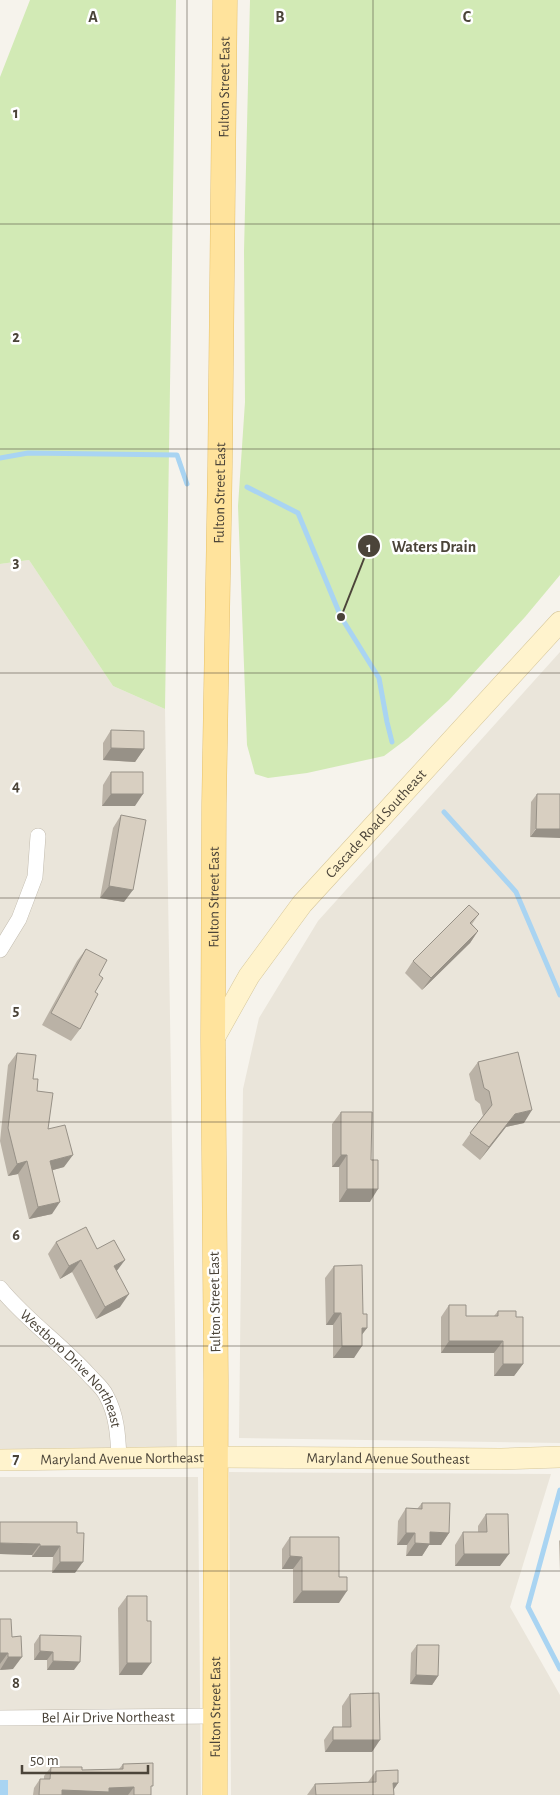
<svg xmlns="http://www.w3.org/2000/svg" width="560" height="1795" font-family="'Alegreya Sans',sans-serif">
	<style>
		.residential { fill: #eae5da }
		.green { fill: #d2eab5 }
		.water { fill: #a9d4f2 }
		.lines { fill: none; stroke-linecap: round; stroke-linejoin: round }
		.stream { stroke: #a9d4f2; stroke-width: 5 }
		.street-casing { stroke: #c2bbae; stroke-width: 16 }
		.secondary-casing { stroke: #d6c79b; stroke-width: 22 }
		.primary-casing { stroke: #e6c16a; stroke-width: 25 }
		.street { stroke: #fff; stroke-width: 15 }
		.secondary { stroke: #fff3cd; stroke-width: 21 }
		.primary { stroke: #ffe39c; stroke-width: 24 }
		.wall { fill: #bab2a6 }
		.shaded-wall { fill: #979187 }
		.building { fill: #d8cfc1; stroke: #979187 }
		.grid { fill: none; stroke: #4b4439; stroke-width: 1; stroke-opacity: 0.55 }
		.labels { text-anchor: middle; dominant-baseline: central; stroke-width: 5; stroke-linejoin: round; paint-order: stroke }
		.street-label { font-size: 15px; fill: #4b4439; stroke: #fff }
		.grid-label { font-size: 16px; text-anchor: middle; font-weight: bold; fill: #4b4439; stroke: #fff; stroke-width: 5; stroke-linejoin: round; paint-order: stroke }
		.leader { fill: none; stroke: #4b4439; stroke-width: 2 }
		.callout-dot { fill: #4b4439; stroke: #fff; stroke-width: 2 }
		.mark-label { font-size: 15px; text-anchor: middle; font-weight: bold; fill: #fff }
		.callout-label { font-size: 16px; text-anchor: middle; font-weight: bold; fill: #4b4439; stroke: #fff; stroke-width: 5; stroke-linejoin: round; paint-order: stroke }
	</style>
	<rect width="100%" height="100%" fill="#f6f3ec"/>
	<path class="residential" d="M 29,560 L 113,686 L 165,709 L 177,1448 L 0,1449 L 0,564 Z
		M 560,652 L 560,1443 L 239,1438 L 243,1089 L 259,1018 L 318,921 Z
		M 229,1472 L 551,1474 L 510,1607 L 560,1695 L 560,1795 L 231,1795 Z
		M 0,1477 L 198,1477 L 201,1795 L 0,1795 Z"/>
	<path class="green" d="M 30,0 L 176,0 L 165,709 L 113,686 L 29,560 L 0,564 L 0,77 Z
		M 250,0 L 560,0 L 560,575 L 525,617 L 449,700 L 408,738 L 384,756 L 307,773 L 268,778 L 255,774 L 247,745 L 238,506 L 245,402 L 244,251 Z"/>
	<path class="water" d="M 0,1780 L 8,1780 L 8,1795 L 0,1795 Z"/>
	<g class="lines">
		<path class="stream" d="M 0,458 L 28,453 L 177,455 L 187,484
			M 247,487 L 298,513 L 341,617 L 379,678 L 387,722 L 392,742
			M 444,812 L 516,892 L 560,995
			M 560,1490 L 528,1607 L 560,1669"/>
		<g class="street-casing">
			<g id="street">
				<path d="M 0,950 L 19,919 L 35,877 L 38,836"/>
				<path id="s1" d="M 0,1288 C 26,1320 61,1344 88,1374 C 94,1381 102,1387 106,1395 C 117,1415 118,1436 119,1458"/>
				<path id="s2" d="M 0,1718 L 214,1716"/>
			</g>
		</g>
		<g class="secondary-casing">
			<g id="secondary">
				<path id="s3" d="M 213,1040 L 249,976 L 302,904 L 560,622"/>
				<path id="s4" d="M 0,1460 L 216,1457 L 501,1459 L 560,1457"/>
			</g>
		</g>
		<g class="primary-casing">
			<g id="primary">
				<path id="s5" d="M 215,1795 L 216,1379 L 213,1040 L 214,804 L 220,466 L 225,0"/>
			</g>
		</g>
		<use href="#street" class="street"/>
		<use href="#secondary" class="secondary"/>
		<use href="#primary" class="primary"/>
	</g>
	<path class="wall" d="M 111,730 L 144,749 L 135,762 L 103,760 L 103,743 Z
		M 111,772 L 135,806 L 102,806 L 103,785 Z
		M 537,794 L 560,794 L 530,837 L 531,802 Z
		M 121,815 L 124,902 L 100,898 L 113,828 Z
		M 479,914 L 472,924 L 478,931 L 470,943 L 422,990 L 405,973 L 413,961 Z
		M 86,949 L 99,975 L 95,992 L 80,1029 L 71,1041 L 42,1025 L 77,961 Z
		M 17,1053 L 33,1079 L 48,1129 L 64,1167 L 53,1170 L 52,1214 L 29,1219 L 18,1174 L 8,1176 L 0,1141 L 8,1065 Z
		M 478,1062 L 524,1123 L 506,1127 L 480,1160 L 462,1145 L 483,1116 L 480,1104 L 475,1100 L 469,1074 Z
		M 341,1112 L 371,1160 L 370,1202 L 339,1202 L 339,1167 L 332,1167 L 332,1124 Z
		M 56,1242 L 97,1249 L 117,1271 L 120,1307 L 96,1319 L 72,1272 L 60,1279 L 48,1254 Z
		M 334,1266 L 363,1314 L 367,1328 L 362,1334 L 354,1358 L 333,1358 L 333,1325 L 326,1325 L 325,1278 Z
		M 449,1305 L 466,1316 L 494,1316 L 498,1311 L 516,1317 L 523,1364 L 514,1376 L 494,1376 L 494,1353 L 441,1353 L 441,1317 Z
		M 422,1503 L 449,1533 L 441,1545 L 429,1545 L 422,1556 L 406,1556 L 407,1545 L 397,1545 L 398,1521 L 406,1508 L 417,1509 Z
		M 486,1514 L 500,1566 L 455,1566 L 455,1545 L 463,1532 L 478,1532 L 478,1526 Z
		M 77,1522 L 75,1573 L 52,1573 L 53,1557 L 32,1557 L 32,1555 L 0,1554 Z
		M 290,1537 L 339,1603 L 293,1603 L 293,1569 L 282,1569 L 282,1549 Z
		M 560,1540 L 560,1571 L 559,1541 Z
		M 127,1596 L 142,1675 L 119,1675 L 118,1608 Z
		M 0,1619 L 13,1669 L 0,1670 Z
		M 40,1635 L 74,1670 L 47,1670 L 47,1660 L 34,1660 L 34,1644 Z
		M 417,1645 L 438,1676 L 432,1685 L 410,1684 L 411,1653 Z
		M 350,1694 L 372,1752 L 325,1752 L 324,1740 L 333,1727 L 342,1727 L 342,1706 Z
		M 123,1764 L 151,1789 L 151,1795 L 33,1795 L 34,1788 L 40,1779 L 44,1779 L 44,1776 L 51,1767 L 82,1770 L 119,1769 Z
		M 376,1771 L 398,1783 L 393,1790 L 394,1795 L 307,1795 L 315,1784 L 368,1782 Z"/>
	<path class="shaded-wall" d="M 111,748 L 144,749 L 135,762 L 103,760 Z
		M 111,794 L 143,794 L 135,806 L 102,806 Z
		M 536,829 L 560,829 L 560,838 L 530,837 Z
		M 109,886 L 133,890 L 124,902 L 100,898 Z
		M 478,931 L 470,943 L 422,990 L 431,978 Z
		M 532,1110 L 524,1123 L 506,1127 L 480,1160 L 489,1147 L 515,1114 Z
		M 73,1155 L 64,1167 L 42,1173 L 50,1161 Z
		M 341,1155 L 347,1155 L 339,1167 L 332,1167 Z
		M 27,1161 L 18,1174 L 8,1176 L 17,1164 Z
		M 347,1189 L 378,1189 L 370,1202 L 339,1202 Z
		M 60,1202 L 52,1214 L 29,1219 L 38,1207 Z
		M 81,1260 L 72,1272 L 60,1279 L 69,1266 Z
		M 125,1260 L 116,1272 L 114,1266 Z
		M 129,1294 L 120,1307 L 96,1319 L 105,1307 Z
		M 334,1313 L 341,1313 L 333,1325 L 326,1325 Z
		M 362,1328 L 367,1328 L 358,1340 Z
		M 449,1341 L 503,1341 L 494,1353 L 441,1353 Z
		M 342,1346 L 362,1346 L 354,1358 L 333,1358 Z
		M 503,1364 L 523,1364 L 514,1376 L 494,1376 Z
		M 430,1532 L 449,1533 L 441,1545 L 429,1545 L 422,1556 L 406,1556 L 415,1543 Z
		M 406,1533 L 415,1533 L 407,1545 L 397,1545 Z
		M 0,1543 L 40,1544 L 32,1555 L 0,1554 Z
		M 40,1546 L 60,1546 L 53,1557 L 32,1557 Z
		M 464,1554 L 509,1554 L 500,1566 L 455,1566 Z
		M 290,1556 L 302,1557 L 293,1569 L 282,1569 Z
		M 60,1562 L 83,1562 L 75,1573 L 52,1573 Z
		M 302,1591 L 347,1591 L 339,1603 L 293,1603 Z
		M 40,1651 L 53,1652 L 47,1660 L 34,1660 Z
		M 0,1653 L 8,1653 L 0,1664 Z
		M 8,1657 L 22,1657 L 13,1669 L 0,1670 Z
		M 53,1661 L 80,1662 L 74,1670 L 47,1670 Z
		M 127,1663 L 151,1663 L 142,1675 L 119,1675 Z
		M 416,1675 L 438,1676 L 432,1685 L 410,1684 Z
		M 333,1740 L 380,1740 L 372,1752 L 325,1752 Z
		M 393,1783 L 398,1783 L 390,1795 Z
		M 134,1787 L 128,1795 L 59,1795 L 62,1790 Z"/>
	<path class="building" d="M 111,730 L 144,731 L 144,749 L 111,748 Z
		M 111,772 L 143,772 L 143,794 L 111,794 Z
		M 537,794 L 560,794 L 560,829 L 536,829 Z
		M 121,815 L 146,820 L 133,890 L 109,886 Z
		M 469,905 L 479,914 L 470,923 L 478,931 L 431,978 L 413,961 Z
		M 86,949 L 107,960 L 99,975 L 103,978 L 95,992 L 98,994 L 80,1029 L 51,1013 Z
		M 518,1052 L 532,1110 L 515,1114 L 489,1147 L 470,1133 L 492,1105 L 489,1091 L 484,1088 L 478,1062 Z
		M 17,1053 L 36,1055 L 33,1079 L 38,1079 L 37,1091 L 53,1093 L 48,1129 L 65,1125 L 73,1155 L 50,1161 L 60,1202 L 38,1207 L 27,1161 L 17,1164 L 8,1128 Z
		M 341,1112 L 372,1112 L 371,1160 L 378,1160 L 378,1189 L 347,1189 L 347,1155 L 341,1155 Z
		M 86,1227 L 97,1249 L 114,1240 L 125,1260 L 114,1266 L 129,1294 L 105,1307 L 81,1260 L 69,1266 L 56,1242 Z
		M 362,1265 L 363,1314 L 367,1314 L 367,1328 L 362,1328 L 362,1346 L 342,1346 L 341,1313 L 334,1313 L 334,1266 Z
		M 449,1305 L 466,1305 L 466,1316 L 498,1316 L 498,1311 L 516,1311 L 516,1317 L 523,1317 L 523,1364 L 503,1364 L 503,1341 L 449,1341 Z
		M 422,1503 L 450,1503 L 449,1533 L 430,1532 L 430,1544 L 415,1543 L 415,1533 L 406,1533 L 406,1508 L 422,1509 Z
		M 486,1514 L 508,1514 L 509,1554 L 464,1554 L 463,1532 L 487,1532 Z
		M 0,1522 L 77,1522 L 77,1533 L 84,1533 L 83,1562 L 60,1562 L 60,1546 L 40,1546 L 40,1544 L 0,1543 Z
		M 290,1537 L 339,1537 L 339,1577 L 347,1577 L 347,1591 L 302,1591 L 302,1557 L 290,1556 Z
		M 127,1596 L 147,1596 L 147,1621 L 151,1621 L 151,1663 L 127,1663 Z
		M 0,1619 L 11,1619 L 12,1637 L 21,1636 L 22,1657 L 8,1657 L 8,1653 L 0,1653 Z
		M 40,1635 L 81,1636 L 80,1662 L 53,1661 L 53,1652 L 40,1651 Z
		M 417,1645 L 439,1645 L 438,1676 L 416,1675 Z
		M 379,1693 L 380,1740 L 333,1740 L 333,1727 L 351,1727 L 350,1694 Z
		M 153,1763 L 153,1786 L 151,1786 L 151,1795 L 134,1795 L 134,1787 L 109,1788 L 109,1792 L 62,1790 L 62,1795 L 39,1795 L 40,1779 L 50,1779 L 51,1767 L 82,1767 L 82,1770 L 123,1769 L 123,1764 Z
		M 398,1770 L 398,1783 L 393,1783 L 394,1795 L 316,1795 L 315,1784 L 376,1782 L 376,1771 Z"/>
	<path class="grid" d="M 187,0 L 187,1795M 373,0 L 373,1795M 0,224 L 560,224M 0,449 L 560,449M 0,673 L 560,673M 0,898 L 560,898M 0,1122 L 560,1122M 0,1346 L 560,1346M 0,1571 L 560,1571"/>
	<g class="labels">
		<g class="street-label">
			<text stroke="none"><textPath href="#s5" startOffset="1708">Fulton Street East</textPath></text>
			<text stroke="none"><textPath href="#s5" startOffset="1302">Fulton Street East</textPath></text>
			<text stroke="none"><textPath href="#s3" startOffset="272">Cascade Road Southeast</textPath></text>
			<text stroke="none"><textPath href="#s5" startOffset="898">Fulton Street East</textPath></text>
			<text transform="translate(215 1302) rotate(-91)">Fulton Street East</text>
			<text stroke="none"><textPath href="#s1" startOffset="109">Westboro Drive Northeast</textPath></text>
			<text stroke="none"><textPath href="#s4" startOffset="122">Maryland Avenue Northeast</textPath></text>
			<text stroke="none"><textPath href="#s4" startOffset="388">Maryland Avenue Southeast</textPath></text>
			<text stroke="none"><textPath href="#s5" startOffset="88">Fulton Street East</textPath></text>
			<text stroke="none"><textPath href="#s2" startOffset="108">Bel Air Drive Northeast</textPath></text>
		</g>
	</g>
	<g class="grid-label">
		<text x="93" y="22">A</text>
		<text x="280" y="22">B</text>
		<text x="467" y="22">C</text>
		<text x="16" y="118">1</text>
		<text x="16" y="342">2</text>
		<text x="16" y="567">3</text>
		<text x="16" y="791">4</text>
		<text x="16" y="1015">5</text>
		<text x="16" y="1240">6</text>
		<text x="16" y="1464">7</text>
		<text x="16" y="1688">8</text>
	</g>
	<path class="leader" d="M341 617L369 546"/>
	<g class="callout-dot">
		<circle cx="341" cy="617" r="5"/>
		<circle cx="369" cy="546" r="12"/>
	</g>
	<g class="mark-label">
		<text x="369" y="552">1</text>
	</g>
	<g class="callout-label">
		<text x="434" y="552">Waters Drain</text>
	</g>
	<path d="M22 1765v8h126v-8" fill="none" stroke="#4b4439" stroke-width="2.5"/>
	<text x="30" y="1765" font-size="15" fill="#4b4439" stroke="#ffffff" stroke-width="4" paint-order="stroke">50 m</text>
</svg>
